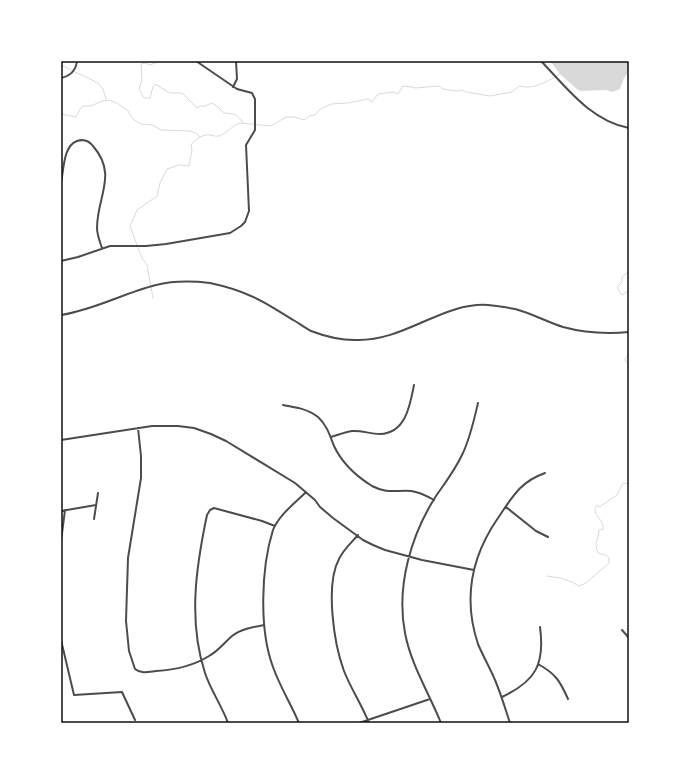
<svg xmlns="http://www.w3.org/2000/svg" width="690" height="784" font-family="'Asap Condensed',sans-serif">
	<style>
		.water { fill: #d9d9d9 }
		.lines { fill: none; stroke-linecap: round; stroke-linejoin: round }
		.stream { stroke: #d9d9d9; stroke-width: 1 }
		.minor { stroke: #4c4c4c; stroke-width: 2 }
		.neatline { fill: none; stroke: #111; stroke-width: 1.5 }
	</style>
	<rect width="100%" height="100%" fill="#fff"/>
	<path class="water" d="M 550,61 L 629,61 L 629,71 L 624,78 L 620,89 L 612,92 L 606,90 L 580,91 L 577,89 L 560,74 Z"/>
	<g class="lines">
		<path class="stream" d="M 160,61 L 150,65 L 145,63 L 141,64 L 142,80 L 139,89 L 144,98 L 150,98 L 153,87 L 155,84 L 170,93 L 182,93 L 197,108 L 200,106 L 205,106 L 212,103 L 218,107 L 224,113 C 235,114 236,113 243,123
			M 61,65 L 98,83 L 103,89 L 106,99
			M 61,114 L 76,117 L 80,109 L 83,106 L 91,106 L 102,101 L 109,100 L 117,103 L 128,111 L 133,119 L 141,124 L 153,125 L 161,130 L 190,131 L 196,133 L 200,137
			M 137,245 L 130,226 L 137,210 L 157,196 L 160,183 L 167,169 L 179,165 L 189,166 L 192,150 L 191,145 C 194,140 201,136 206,135 C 210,134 214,137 219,136 C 227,133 233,125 240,123 L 271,126 L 286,117 L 294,117 L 305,120 L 309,116 L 315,115 L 319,110 L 331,104 L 348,103 L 368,99 L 372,102 L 378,94 L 393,92 L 398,94 L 403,86 L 412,87 L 415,88 L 439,86 L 443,89 L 457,91 L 462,90 L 466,92 L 490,96 L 512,92 L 519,86 C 534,90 548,81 560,74
			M 138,248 L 142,258 L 147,265 L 153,298
			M 629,274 L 627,273 L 622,277 L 622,282 L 617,287 L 621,294 L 623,295 L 626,292 L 629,292
			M 629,305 L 628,308 L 629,313
			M 629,354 L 625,359 L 625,361 L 629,363
			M 547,576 L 560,578 L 572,582 L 579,586 L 586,583 L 609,563 C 610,554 604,555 598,553 C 593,541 599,541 599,530 L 603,529 C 605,519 590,515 597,505 L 599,507 L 617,495 L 623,483 L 629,484"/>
		<path class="minor" d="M 541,61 C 567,88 591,121 629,128
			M 61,78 C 70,76 76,70 77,61
			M 233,87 L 237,79 L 236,61
			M 61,182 C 64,170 63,146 77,141 C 83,139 89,141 93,146 C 118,175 97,196 97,228 C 97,235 100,242 102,248
			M 61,261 L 78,257 L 110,246 L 146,246 L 166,244 L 230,233 L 241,226 L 245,222 L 249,211 L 246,145 L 255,130 L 255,99 L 252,93 L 237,89 L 196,61
			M 61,315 C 94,310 124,293 156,285 C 172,281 193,281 210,283 C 224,286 238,290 251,296 C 266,302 281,313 295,321 C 300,324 305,328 311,331 C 324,336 340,340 355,340 C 404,342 442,302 488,305 C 497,306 506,307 515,309 C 531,313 547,322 563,327 C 585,333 607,334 629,332
			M 283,405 C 295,407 308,409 318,417 C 327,425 330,436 334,446 C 342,463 356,476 372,486 C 387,494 396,490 411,491 C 420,492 427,496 434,500
			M 138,428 L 141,456 L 141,478 L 128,558 L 126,621 L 129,651 L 135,669 C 141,674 148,672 156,671 C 174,670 193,666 209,656 C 218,651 224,643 232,636 C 241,629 253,627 264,625
			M 331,437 C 338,435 345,432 352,431 C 361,430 370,434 380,434 C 406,433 410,405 414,385
			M 61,440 L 152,426 L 178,426 L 194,428 L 211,434 L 226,441 L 295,483 L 315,500 L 320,507 L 333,518 L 363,540 L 373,545 L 385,550 L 422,560 L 474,570
			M 506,507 L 536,531 L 548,537
			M 61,511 L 96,505
			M 94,519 L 98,493
			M 358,535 C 351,543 343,550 339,559 C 325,585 334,644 344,671 C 351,689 362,705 369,723
			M 61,541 L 65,510
			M 622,630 L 629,638
			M 61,640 L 74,695 L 122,692 L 135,720
			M 538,664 C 556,674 560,681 568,699
			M 502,697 C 536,681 545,664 540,627
			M 228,723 C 222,706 211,691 205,673 C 188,621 196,567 207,515 L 210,510 L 214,508 L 262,521 L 275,526
			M 299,723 C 291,704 280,687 273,667 C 259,630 261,568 273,530 C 279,515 295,503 306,492
			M 359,723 L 430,699
			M 441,723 C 429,693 411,665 405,633 C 396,586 411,535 436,496 C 445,483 455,470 462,455 C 470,439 474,420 478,403
			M 510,723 C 505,708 501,694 495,680 C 490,668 483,656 478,644 C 463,599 471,557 498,518 C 513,496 520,482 545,473"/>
	</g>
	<rect width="690" height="784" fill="none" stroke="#ffffff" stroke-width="124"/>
	<rect x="62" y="62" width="566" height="660" class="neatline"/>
</svg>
